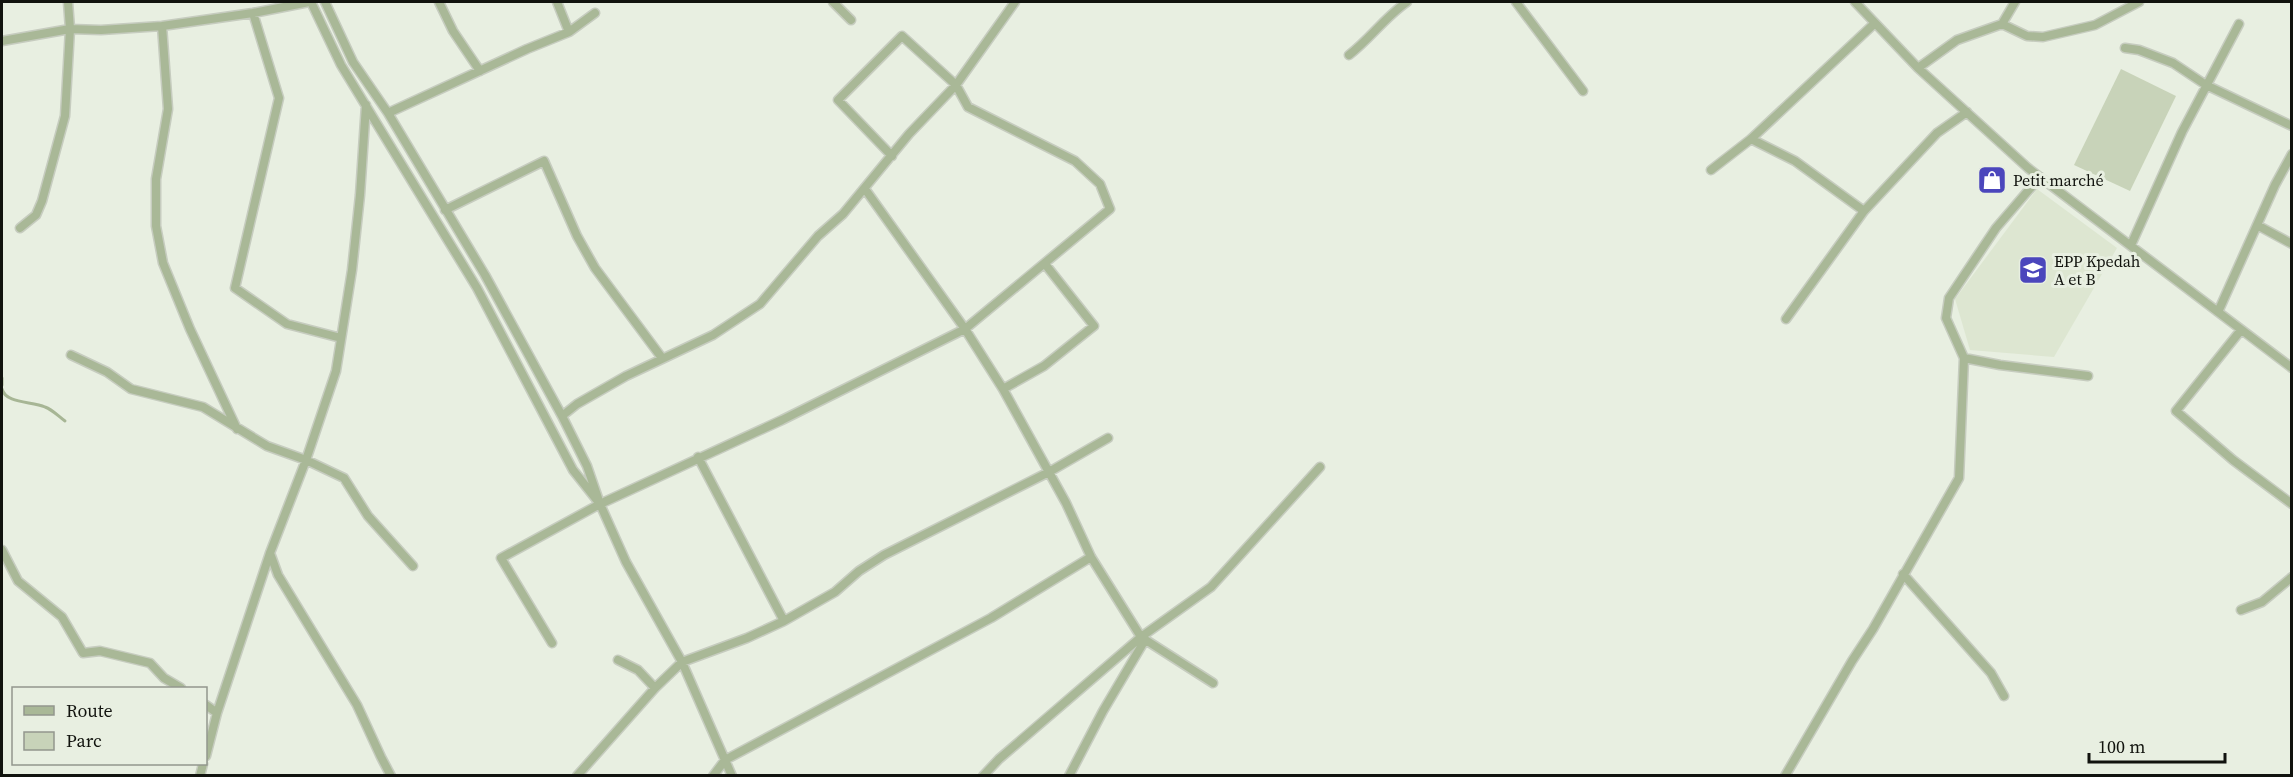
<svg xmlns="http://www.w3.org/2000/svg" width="2293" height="777" font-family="'Source Serif 4',serif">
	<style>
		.built { fill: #dde6d1 }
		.green { fill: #c8d3b9 }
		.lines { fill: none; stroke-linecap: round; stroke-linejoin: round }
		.stream { stroke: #a7b695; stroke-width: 3 }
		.minor-casing { stroke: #c6ccbf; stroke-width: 11 }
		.minor { stroke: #a9b897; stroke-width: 8 }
		.labels { text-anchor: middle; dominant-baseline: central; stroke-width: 6; stroke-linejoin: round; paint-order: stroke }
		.poi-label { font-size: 16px; fill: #11130e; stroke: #e8efe1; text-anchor: start }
	</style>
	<rect width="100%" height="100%" fill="#e8efe1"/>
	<path class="built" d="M 2037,189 L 2117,248 L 2054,357 L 1970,350 L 1955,299 Z"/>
	<path class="green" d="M 2121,69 L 2176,96 L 2130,191 L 2074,165 Z"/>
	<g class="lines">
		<path class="stream" d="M 2,378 L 2,385
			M 2,389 C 6,404 32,401 45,407 C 53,410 58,416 65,421"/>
		<g class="minor-casing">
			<path id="minor" d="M 311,2 L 341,65 L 477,288 L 573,470 L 600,504 L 626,562 L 682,662 L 732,776
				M 325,2 L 353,62 L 388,113 L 485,275 L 562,416 L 587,466 L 598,498
				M 439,2 L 453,31 L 480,71
				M 557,2 L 569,32
				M 833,2 L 851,20
				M 1516,2 L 1583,91
				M 1855,2 L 1918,68 L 2028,168 L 2292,368
				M 253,13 L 279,98 L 235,288 L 287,324 L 341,338
				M 2002,24 L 2027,36 L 2043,37 L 2095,25 L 2139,2
				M 162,26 L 168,109 L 156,179 L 156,226 L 163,263 L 190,329 L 237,429
				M 2,41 L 70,29 L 101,30 L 162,26 L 253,13 L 309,2
				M 2125,48 L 2139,50 L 2173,63 L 2206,85 L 2292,126
				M 1349,55 C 1370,39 1385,17 1407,2
				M 1918,68 L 1957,40 L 2002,24 L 2015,2
				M 388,113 L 527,49 L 569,32 L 595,13
				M 1751,139 L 1795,161 L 1864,211
				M 1711,170 L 1751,139 L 1875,23
				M 865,189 L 965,329 L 1003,389 L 1066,503 L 1091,557 L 1141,637 L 1213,683
				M 445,210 L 544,161 L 577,236 L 595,268 L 662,358
				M 2257,225 L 2292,244
				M 20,228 L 36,215 L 42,201 L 65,116 L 70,29 L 68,2
				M 2131,245 L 2182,132 L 2239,24
				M 2218,312 L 2275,185 L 2292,154
				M 1786,319 L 1864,211 L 1937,133 L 1967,112
				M 2241,330 L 2176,411 L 2233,460 L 2292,504
				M 71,355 L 107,372 L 131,389 L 203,407 L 267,446 L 306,460 L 344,478 L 368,516 L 413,566
				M 1964,358 L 2000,365 L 2088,376
				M 1003,389 L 1044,366 L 1094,326 L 1045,264
				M 562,416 L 577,404 L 626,376 L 713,335 L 760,304 L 818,236 L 843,214 L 909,134 L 956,85 L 1015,2
				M 698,457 L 784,621
				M 2,550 L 18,581 L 62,617 L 83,653 L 100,651 L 150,663 L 164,678 L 181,688
				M 270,553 L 278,575 L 357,705 L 381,757 L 391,776
				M 1903,574 L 1991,673 L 2004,696
				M 2241,610 L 2262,602 L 2292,577
				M 552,643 L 501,558 L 600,504 L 782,420 L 965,329 L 1110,209 L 1100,184 L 1075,161 L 968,107 L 956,85 L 902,36 L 838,100 L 892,156
				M 618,660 L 638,670 L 655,688
				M 206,705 L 217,713
				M 206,756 L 217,713 L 270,553 L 306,460 L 336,371 L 352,270 L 360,195 L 366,105
				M 200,776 L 203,764
				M 577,776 L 655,688 L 682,662 L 747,638 L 784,621 L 835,592 L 859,571 L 884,555 L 1049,472 L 1108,438
				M 713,776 L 725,760 L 991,618 L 1091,557
				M 983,776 L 999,759 L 1141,637 L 1211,587 L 1320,467
				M 1069,776 L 1103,711 L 1145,640
				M 1785,776 L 1852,661 L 1873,629 L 1959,478 L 1964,358 L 1946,318 L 1949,298 L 1996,228 L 2040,177"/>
		</g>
		<use href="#minor" class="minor"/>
	</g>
	<defs>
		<g id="shop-square" transform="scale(1.5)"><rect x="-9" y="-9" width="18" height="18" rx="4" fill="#4b46bc" stroke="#e8efe1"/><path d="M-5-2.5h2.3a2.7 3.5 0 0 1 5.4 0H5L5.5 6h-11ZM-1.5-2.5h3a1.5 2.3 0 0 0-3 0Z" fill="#fff"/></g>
		<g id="school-square" transform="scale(1.5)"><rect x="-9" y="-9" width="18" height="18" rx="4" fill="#4b46bc" stroke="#e8efe1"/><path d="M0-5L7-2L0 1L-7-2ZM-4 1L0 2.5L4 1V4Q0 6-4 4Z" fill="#fff"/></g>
	</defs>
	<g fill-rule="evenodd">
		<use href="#shop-square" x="1992" y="180"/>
		<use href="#school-square" x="2033" y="270"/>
	</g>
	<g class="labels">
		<g class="poi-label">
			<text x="2013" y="180">Petit marché</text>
			<text x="2054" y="261">EPP Kpedah<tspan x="2054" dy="18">A et B</tspan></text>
		</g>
	</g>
	<rect width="2293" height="777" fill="none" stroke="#11130e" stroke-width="6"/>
	<rect x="12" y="687" width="195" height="78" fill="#e8efe1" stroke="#92978d" stroke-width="1.5"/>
	<rect x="24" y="706" width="30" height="9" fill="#a9b897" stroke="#92978d" stroke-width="1.5"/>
	<text x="66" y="717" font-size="18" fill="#11130e">Route</text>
	<rect x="24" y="732" width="30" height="18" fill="#c8d3b9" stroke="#92978d" stroke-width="1.5"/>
	<text x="66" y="747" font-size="18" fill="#11130e">Parc</text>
	<path d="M2089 753v9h136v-9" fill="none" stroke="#11130e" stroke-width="3"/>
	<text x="2098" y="753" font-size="18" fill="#11130e" stroke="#e8efe1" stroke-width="4.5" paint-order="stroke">100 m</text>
</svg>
